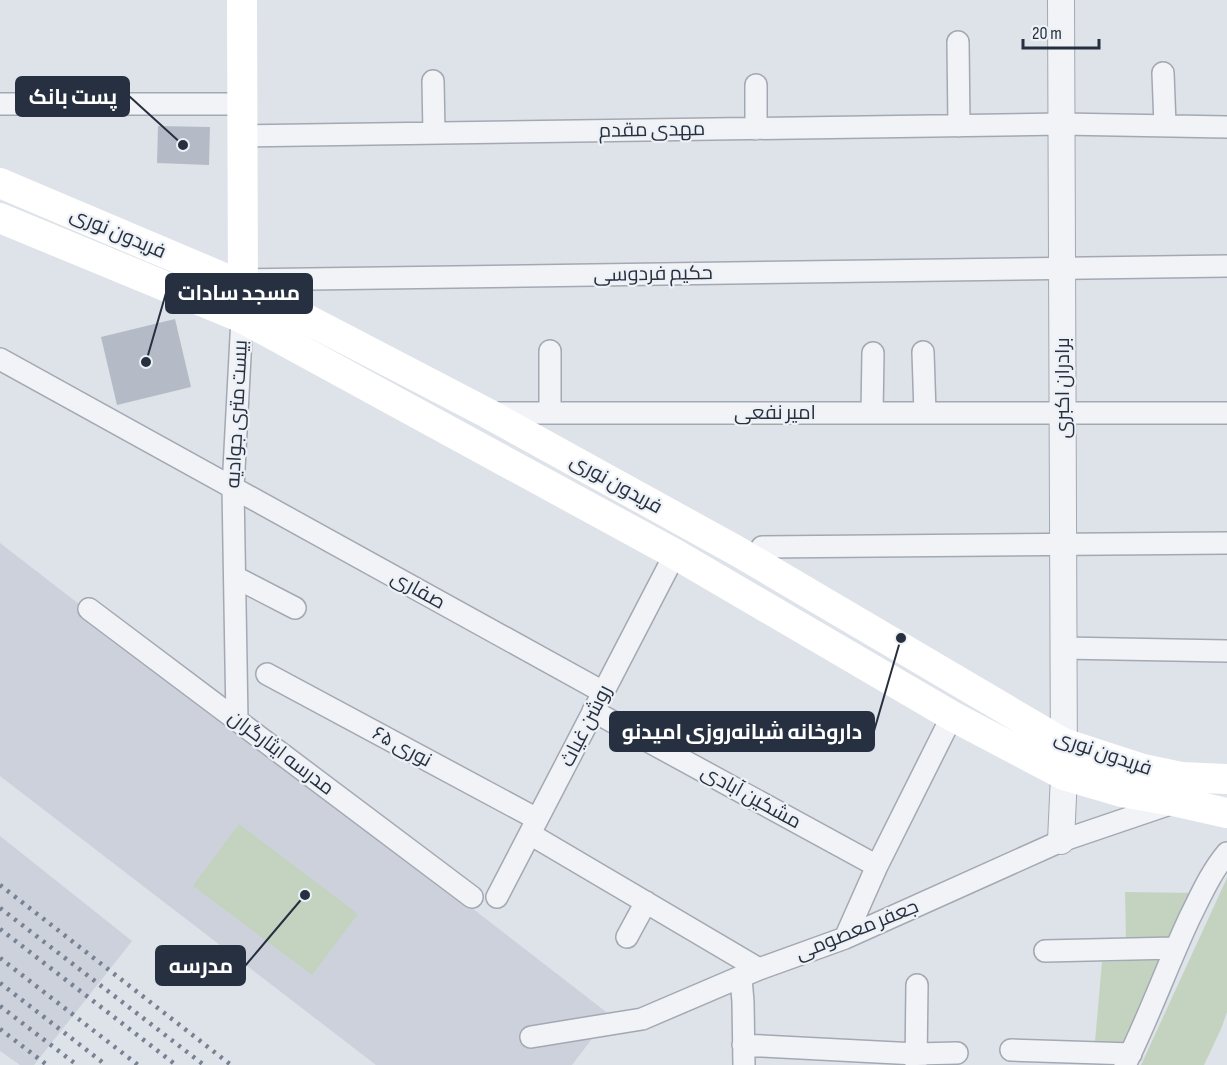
<svg xmlns="http://www.w3.org/2000/svg" width="1227" height="1065" font-family="'Sofia Sans Condensed',Cairo,sans-serif">
	<style>
		.built { fill: #ccd1db }
		.green { fill: #c4d3bf }
		.building { fill: #b5bbc6 }
		.lines { fill: none; stroke-linecap: round; stroke-linejoin: round }
		.minor-casing { stroke: #a3a9b3; stroke-width: 24 }
		.tertiary-casing { stroke: #a3a9b3; stroke-width: 28 }
		.minor { stroke: #f1f3f7; stroke-width: 21 }
		.tertiary { stroke: #f1f3f7; stroke-width: 26 }
		.secondary { stroke: #fff; stroke-width: 30 }
		.rail { stroke: #768293; stroke-width: 4.5; stroke-dasharray: 3 6; stroke-linecap: butt }
		.labels { text-anchor: middle; dominant-baseline: central; stroke-width: 4.5; stroke-linejoin: round; paint-order: stroke }
		.street-label { font-size: 20px; fill: #263040; stroke: #edf1f6 }
		.leader { fill: none; stroke: #263040; stroke-width: 2 }
		.callout-dot { fill: #263040; stroke: #edf1f6; stroke-width: 2 }
		.callout { fill: #263040; stroke: #263040; stroke-width: 2 }
		.callout-label { font-size: 21px; text-anchor: middle; font-weight: bold; fill: #fff }
	</style>
	<rect width="100%" height="100%" fill="#dee2e9"/>
	<path class="built" d="M 0,543 L 610,1015 L 572,1065 L 376,1065 L 0,776 Z
		M 0,836 L 132,941 L 34,1065 L 20,1065 L 0,1051 Z"/>
	<path class="green" d="M 239,824 L 358,914 L 312,975 L 193,886 Z
		M 1227,878 L 1227,1012 L 1221,1029 L 1204,1065 L 1141,1065 Z
		M 1125,892 L 1195,893 L 1171,938 L 1126,940 Z
		M 1159,960 L 1124,1043 L 1095,1042 L 1102,962 Z"/>
	<path class="building" d="M 158,126 L 210,127 L 209,165 L 157,163 Z
		M 175,319 L 191,387 L 117,405 L 101,337 Z"/>
	<g class="lines">
		<g class="minor-casing">
			<path id="minor" d="M 958,42 L 959,126
				M 1163,73 L 1165,125
				M 433,81 L 434,133
				M 756,85 L 756,129
				M 0,104 L 242,104
				M 242,136 L 1062,124 L 1227,127
				M 243,280 L 1227,266
				M 923,352 L 925,413
				M 0,359 L 603,692
				M 490,413 L 1227,413
				M 550,413 L 550,351
				M 872,413 L 873,353
				M 762,547 L 1227,543
				M 235,577 L 295,608
				M 89,609 L 472,897
				M 1063,648 L 1227,651
				M 267,674 L 537,819
				M 593,711 L 877,866
				M 237,720 L 233,488 L 242,318
				M 530,834 L 759,969
				M 497,897 L 675,554
				M 627,937 L 646,902
				M 845,938 L 877,866 L 952,716
				M 1045,951 L 1175,948
				M 741,978 L 743,1002 L 744,1065
				M 531,1037 L 642,1019 L 759,969 L 845,938 L 1061,841 L 1173,803
				M 743,1045 L 916,1054 L 957,1053
				M 1011,1050 L 1131,1054
				M 916,1065 L 917,985
				M 1125,1065 C 1149,1017 1167,966 1190,917 C 1201,895 1211,872 1227,853"/>
		</g>
		<g class="tertiary-casing">
			<path id="tertiary" d="M 1061,841 L 1064,775 L 1061,0"/>
		</g>
		<use href="#minor" class="minor"/>
		<use href="#tertiary" class="tertiary"/>
		<path class="secondary" d="M 242,0 L 243,303
			M 0,183 L 243,286 L 487,413 L 737,551 L 1063,743 L 1143,769 L 1181,777 L 1227,779
			M 0,218 L 242,318 L 675,554 L 952,716 L 1064,775 L 1122,792 L 1178,802 L 1227,813"/>
		<path class="rail" d="M 0,885 L 231,1065
			M 0,908 L 204,1065
			M 0,929 L 176,1065
			M 0,958 L 138,1065
			M 0,983 L 106,1065
			M 0,1006 L 77,1065
			M 0,1029 L 47,1065"/>
	</g>
	<g class="labels">
		<g class="street-label">
			<text transform="translate(652 130) rotate(-1)">مهدی مقدم</text>
			<text transform="translate(118 233) rotate(23)">فریدون نوری</text>
			<text transform="translate(653 274) rotate(-1)">حکیم فردوسی</text>
			<text transform="translate(1063 388) rotate(-90)">برادران اکبری</text>
			<text x="775" y="413">امیر نفعی</text>
			<text transform="translate(237 414) rotate(-87)">بیست متری جوادیه</text>
			<text transform="translate(616 484) rotate(29)">فریدون نوری</text>
			<text transform="translate(418 590) rotate(29)">صفاری</text>
			<text transform="translate(586 726) rotate(-63)">روشن غیاث</text>
			<text transform="translate(402 747) rotate(28)">نوری ۶۵</text>
			<text transform="translate(281 753) rotate(37)">مدرسه ایثارگران</text>
			<text transform="translate(1103 753) rotate(19)">فریدون نوری</text>
			<text transform="translate(751 797) rotate(29)">مشکین آبادی</text>
			<text transform="translate(857 930) rotate(-22)">جعفر معصومی</text>
		</g>
	</g>
	<path class="leader" d="M183 145L129 96M146 362L166 293M901 638L874 731M305 895L245 966"/>
	<g class="callout-dot">
		<circle cx="183" cy="145" r="6"/>
		<circle cx="146" cy="362" r="6"/>
		<circle cx="901" cy="638" r="6"/>
		<circle cx="305" cy="895" r="6"/>
	</g>
	<g class="callout">
		<rect x="16" y="77" width="113" height="39" rx="6"/>
		<rect x="166" y="274" width="146" height="39" rx="6"/>
		<rect x="610" y="712" width="264" height="39" rx="6"/>
		<rect x="156" y="946" width="89" height="39" rx="6"/>
	</g>
	<g class="callout-label">
		<text x="73" y="104">پست بانک</text>
		<text x="239" y="300">مسجد سادات</text>
		<text x="742" y="739">داروخانه شبانه‌روزی امیدنو</text>
		<text x="201" y="973">مدرسه</text>
	</g>
	<path d="M1023 39v9h76v-9" fill="none" stroke="#263040" stroke-width="3"/>
	<text x="1032" y="39" font-size="18" fill="#263040" stroke="#edf1f6" stroke-width="4.5" paint-order="stroke">20 m</text>
</svg>
